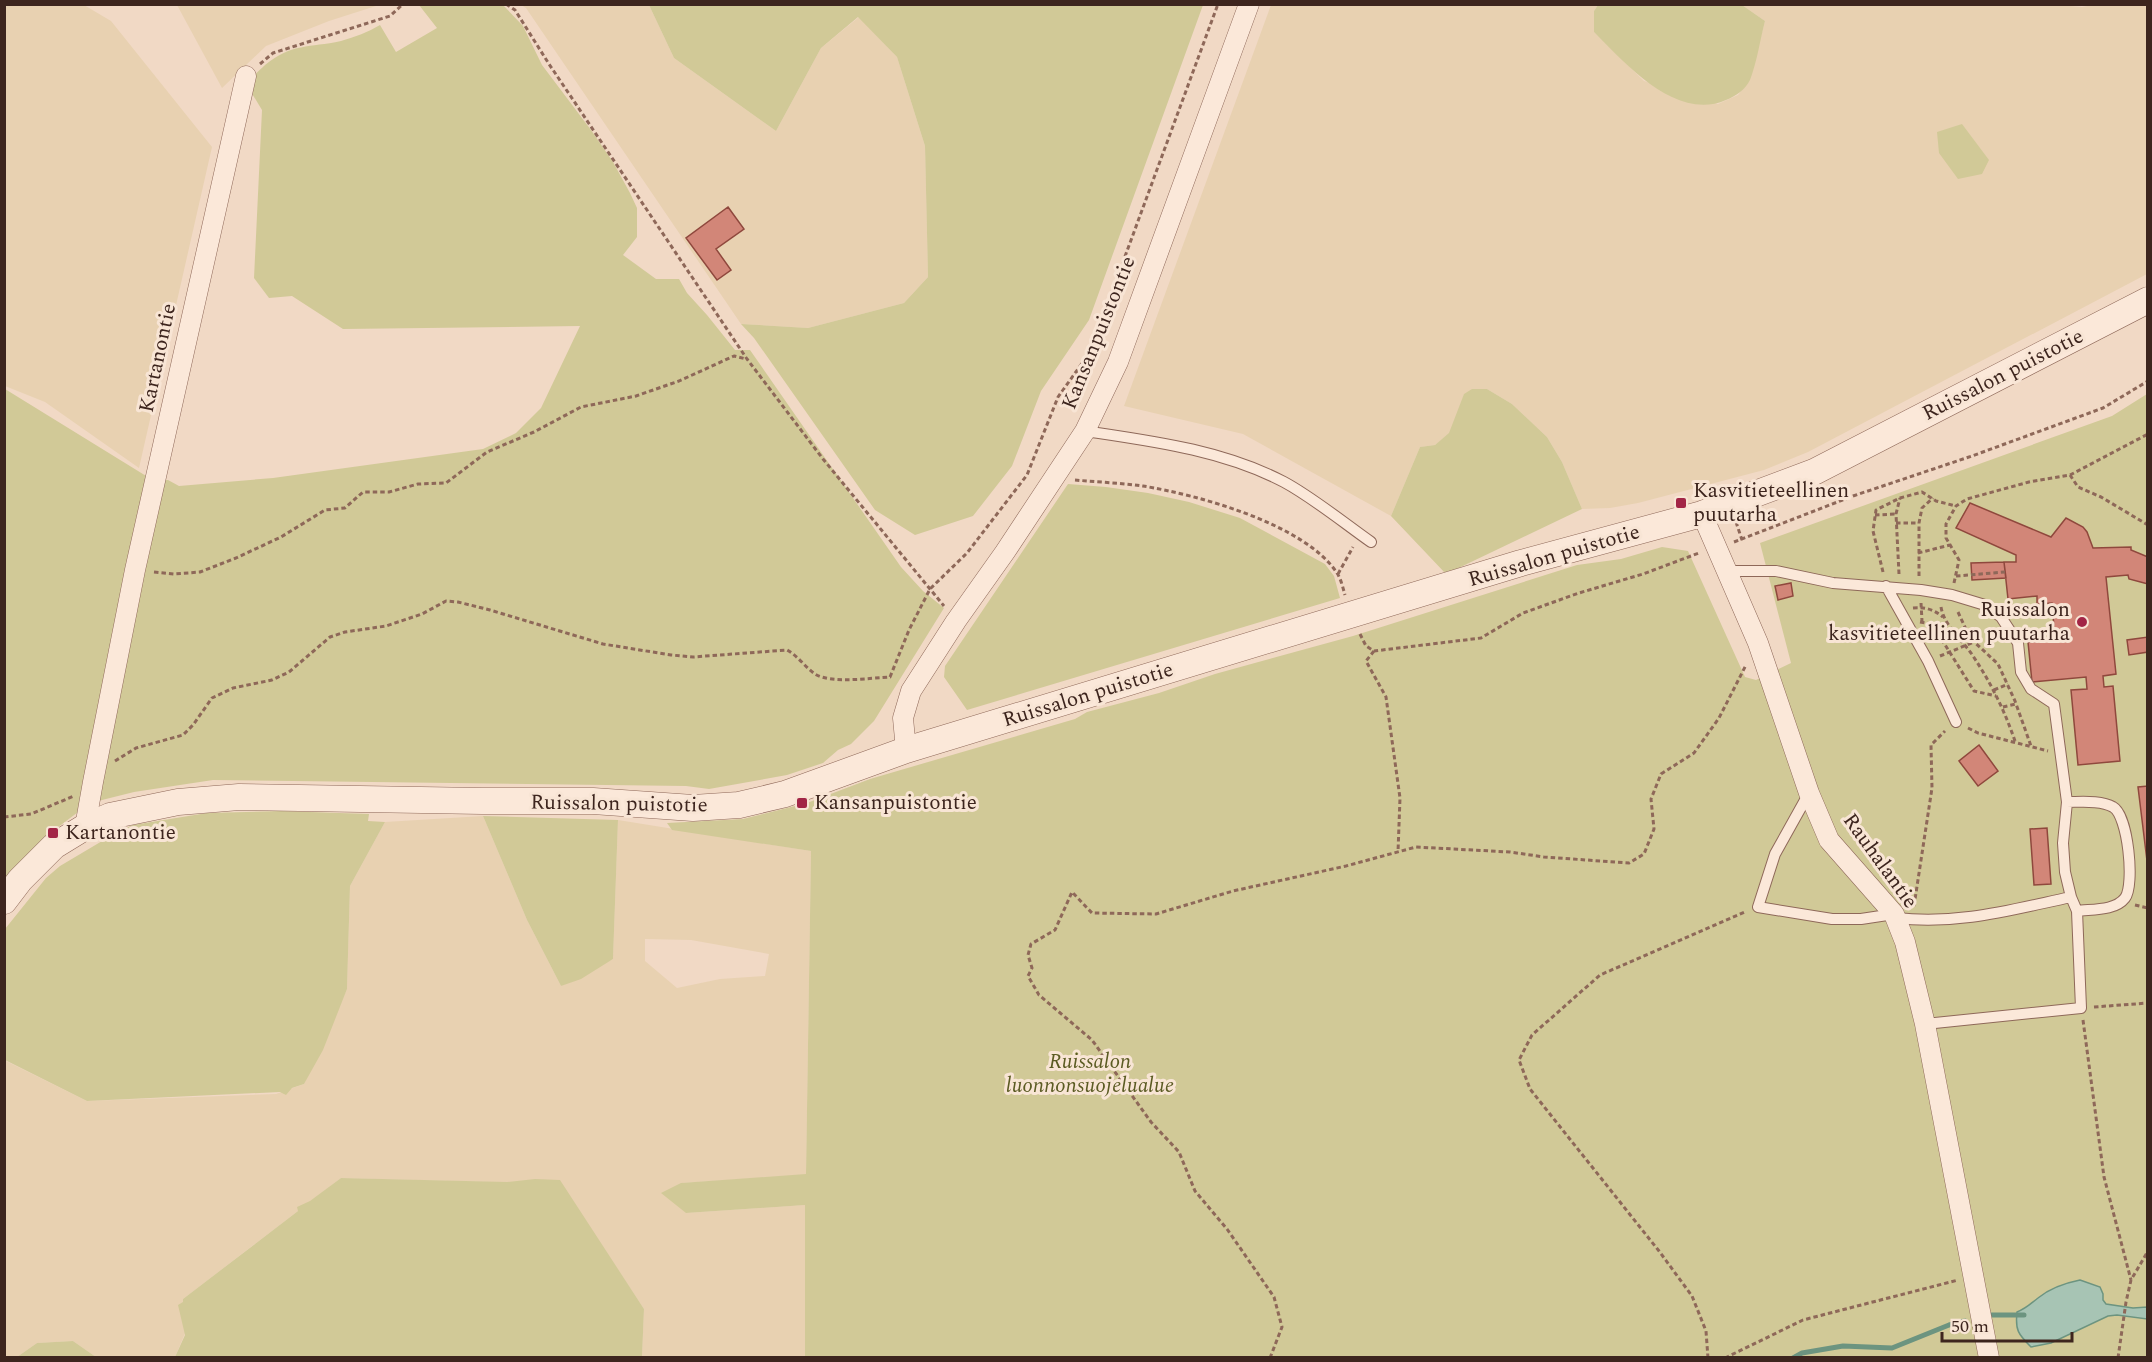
<svg xmlns="http://www.w3.org/2000/svg" width="2152" height="1362" font-family="Spectral,serif">
	<style>
		.farmland { fill: #e8d1b1; fill-rule: evenodd }
		.green { fill: #d1c997 }
		.water { fill: #a7c4b4; stroke: #6c9480; stroke-width: 1.5 }
		.lines { fill: none; stroke-linecap: round; stroke-linejoin: round }
		.stream { stroke: #6c9480; stroke-width: 5 }
		.building { fill: #d28678; stroke: #8f483d; stroke-width: 1.5 }
		.service-casing { stroke: #8e6859; stroke-width: 12 }
		.minor-casing { stroke: #8e6859; stroke-width: 21 }
		.tertiary-casing { stroke: #8e6859; stroke-width: 27 }
		.path { stroke: #8e6859; stroke-width: 3; stroke-dasharray: 4.5 3; stroke-linecap: butt }
		.service { stroke: #fbe8d9; stroke-width: 10 }
		.minor { stroke: #fbe8d9; stroke-width: 20 }
		.tertiary { stroke: #fbe8d9; stroke-width: 26 }
		.poi-dot { fill: #a22546; stroke: #f8e5d5; stroke-width: 2 }
		.labels { text-anchor: middle; dominant-baseline: central; stroke-width: 6; stroke-linejoin: round; paint-order: stroke }
		.street-label { font-size: 21px; fill: #3d251e; stroke: #f8e5d5 }
		.poi-label { font-size: 21px; fill: #3d251e; stroke: #f8e5d5; text-anchor: start }
		.park-label { font-size: 21px; font-style: italic; fill: #5b5b23; stroke: #f8e5d5 }
	</style>
	<rect width="100%" height="100%" fill="#f1d9c5"/>
	<path class="farmland" d="M 2046,4 L 2082,7 L 2092,5 L 2147,5 L 2147,274 L 1808,452 L 1764,470 L 1638,503 L 1610,508 L 1582,509 L 1562,462 L 1547,437 L 1512,404 L 1487,389 L 1464,395 L 1450,433 L 1435,445 L 1420,447 L 1391,516 L 1243,434 L 1124,406 L 1271,5 L 1598,5 L 1594,11 L 1594,32 L 1644,81 L 1718,104 L 1738,95 L 1749,81 L 1765,21 L 1742,5 Z
		M 4,5 L 84,5 L 111,21 L 212,147 L 139,468 L 45,402 L 5,386 Z
		M 177,5 L 379,5 L 329,21 L 266,46 L 222,88 Z
		M 521,5 L 649,5 L 674,58 L 776,131 L 821,48 L 859,17 L 897,57 L 925,146 L 928,277 L 904,303 L 808,328 L 741,324 L 526,8 Z
		M 483,816 L 527,920 L 561,986 L 613,959 L 618,820 L 811,851 L 806,1175 L 682,1183 L 686,1213 L 805,1205 L 805,1357 L 642,1357 L 644,1309 L 561,1184 L 341,1178 L 183,1299 L 186,1331 L 175,1357 L 96,1357 L 73,1341 L 37,1343 L 17,1357 L 5,1357 L 4,1060 L 87,1101 L 276,1094 L 304,1084 L 347,989 L 350,886 L 385,822 ZM 645,939 L 691,940 L 769,954 L 765,976 L 720,979 L 677,988 L 645,961 Z"/>
	<path class="green" d="M 419,5 L 503,5 L 523,26 L 542,65 L 591,130 L 613,162 L 630,193 L 637,208 L 637,237 L 623,255 L 656,279 L 679,279 L 687,293 L 707,315 L 735,350 L 750,350 L 901,567 L 923,591 L 944,608 L 874,721 L 851,744 L 838,750 L 823,763 L 787,775 L 709,789 L 686,786 L 213,780 L 134,792 L 90,803 L 45,837 L 5,880 L 5,389 L 151,479 L 168,480 L 179,486 L 273,478 L 483,449 L 516,433 L 541,408 L 580,326 L 343,329 L 292,296 L 269,298 L 254,278 L 262,110 L 248,87 C 250,77 258,72 265,65 C 292,43 309,48 341,41 C 355,37 368,32 380,25 L 396,52 L 437,28 Z
		M 649,5 L 1203,5 L 1089,320 L 1041,391 L 1012,466 L 973,516 L 915,535 L 875,510 L 754,338 L 741,324 L 808,328 L 904,303 L 928,277 L 925,146 L 897,57 L 858,17 L 821,48 L 776,131 L 674,58 Z
		M 1598,5 L 1742,5 L 1765,21 C 1760,40 1757,62 1750,80 C 1745,90 1736,96 1726,100 C 1676,122 1625,63 1594,32 L 1594,11 Z
		M 1962,124 L 1989,160 L 1982,174 L 1958,179 L 1939,153 L 1937,132 Z
		M 1472,389 L 1487,389 L 1512,404 L 1547,437 L 1562,462 L 1582,509 L 1446,574 L 1391,516 L 1420,447 L 1435,445 L 1449,433 L 1464,394 Z
		M 2147,394 L 2147,1357 L 805,1357 L 805,1205 L 686,1213 L 661,1193 L 681,1183 L 806,1174 L 811,851 L 672,830 L 667,823 L 743,819 L 807,803 L 870,779 L 1075,719 L 1087,712 L 1159,693 L 1215,674 L 1353,636 L 1577,565 L 1621,559 L 1662,547 L 1688,551 L 1745,677 L 1756,680 L 1791,663 L 1760,543 L 2112,416 Z
		M 1068,484 L 1106,487 L 1148,493 L 1189,502 L 1240,518 L 1325,564 L 1334,576 L 1340,598 L 967,710 L 944,677 L 945,666 Z
		M 281,811 L 369,814 L 368,821 L 385,822 L 350,886 L 347,989 L 323,1050 L 304,1084 L 292,1088 L 286,1095 L 280,1092 L 87,1101 L 5,1060 L 5,929 L 46,878 L 60,866 L 119,831 L 133,825 L 207,813 Z
		M 483,816 L 618,820 L 613,959 L 581,979 L 561,986 L 527,920 Z
		M 341,1178 L 507,1182 L 535,1179 L 560,1180 L 644,1309 L 642,1357 L 175,1357 L 185,1335 L 178,1305 L 183,1302 L 183,1299 L 298,1211 L 297,1207 L 310,1201 Z
		M 73,1341 L 96,1357 L 17,1357 L 37,1343 Z"/>
	<path class="water" d="M 2080,1280 L 2100,1287 L 2103,1294 L 2103,1300 L 2106,1304 L 2133,1308 L 2147,1307 L 2147,1319 L 2117,1315 L 2108,1316 L 2051,1343 L 2031,1347 C 2018,1334 2015,1330 2017,1312 C 2027,1308 2030,1304 2038,1298 C 2050,1288 2065,1283 2080,1280 Z"/>
	<g class="lines">
		<path class="stream" d="M 1989,1315 L 2024,1315
			M 1793,1358 L 1802,1353 L 1843,1346 L 1892,1348 L 1949,1325 L 1965,1321"/>
	</g>
	<path class="building" d="M 728,207 L 744,229 L 716,249 L 731,270 L 717,280 L 686,238 Z
		M 1970,503 L 2051,537 L 2066,518 L 2083,527 L 2087,532 L 2093,548 L 2131,547 L 2131,550 L 2148,557 L 2148,584 L 2129,579 L 2128,575 L 2106,577 L 2116,674 L 2103,676 L 2104,687 L 2113,686 L 2120,761 L 2078,765 L 2071,690 L 2087,689 L 2086,677 L 2032,682 L 2028,642 L 2055,640 L 2052,603 L 2037,604 L 2037,596 L 2008,599 L 2004,562 L 2016,562 L 2016,555 L 1956,528 Z
		M 2004,562 L 2006,578 L 1972,580 L 1971,563 Z
		M 1791,583 L 1793,596 L 1778,600 L 1775,586 Z
		M 2148,637 L 2148,652 L 2129,655 L 2127,640 Z
		M 1979,745 L 1998,771 L 1978,786 L 1959,761 Z
		M 2148,786 L 2148,869 L 2138,787 Z
		M 2047,828 L 2051,884 L 2034,885 L 2030,829 Z"/>
	<g class="lines">
		<g class="service-casing">
			<path id="service" d="M 1085,431 C 1152,441 1223,450 1284,482 C 1312,497 1344,523 1371,542
				M 1728,571 L 1776,571 L 1833,583 L 1921,590 L 1952,595 L 1985,605 L 2001,617 L 2018,643 L 2021,672 L 2031,689 L 2054,704 L 2067,802 L 2063,843 L 2065,872 L 2071,897 L 2077,911 L 2081,1008 L 1925,1024
				M 1886,586 L 1928,661 L 1956,722
				M 1809,793 L 1775,854 L 1758,907 L 1832,919 L 1861,919 L 1894,914
				M 2067,802 C 2081,802 2101,800 2113,807 C 2128,815 2135,885 2125,898 C 2115,911 2092,909 2077,911
				M 1896,918 C 1959,925 2010,910 2071,897"/>
		</g>
		<g class="minor-casing">
			<path id="minor" d="M 1702,514 L 1758,643 L 1809,793 L 1829,840 L 1894,914 L 1905,942 L 1925,1024 L 1989,1358
				M 906,750 L 903,718 L 911,691 L 956,621 L 1005,552 L 1085,431 L 1118,362 L 1249,4
				M 85,827 L 93,782 L 135,570 L 246,76"/>
		</g>
		<g class="tertiary-casing">
			<path id="tertiary" d="M 4,901 L 20,880 L 54,846 L 85,827 L 110,816 L 178,802 L 239,797 L 482,801 L 593,801 L 693,808 L 739,805 L 785,794 L 906,750 L 1521,563 L 1702,514 L 1814,472 L 2148,300"/>
		</g>
		<path class="path" d="M 506,4 L 515,10 L 549,64 L 747,359 L 823,459 L 944,606
			M 260,64 L 273,53 L 390,16 L 403,4
			M 1076,372 L 1084,390
			M 2070,475 L 2078,487 L 2101,497 L 2148,525
			M 1075,480 C 1097,482 1121,483 1143,486 C 1198,495 1305,524 1337,573 C 1341,579 1343,588 1345,595
			M 1875,515 L 1896,514
			M 1736,522 L 1742,540
			M 1896,523 L 1918,523
			M 1734,542 L 1853,496 L 1972,456 L 2103,408 L 2148,381
			M 1918,553 L 1950,545
			M 154,572 L 174,574 L 200,572 L 236,558 L 281,537 L 325,510 L 345,508 L 363,492 L 389,492 L 418,484 L 446,483 L 487,452 L 534,432 L 581,407 L 636,396 L 679,381 L 734,356 L 746,359
			M 1883,572 L 1873,531 L 1876,510 L 1900,498 L 1922,492 L 1936,501 L 1956,506
			M 1338,574 L 1353,547
			M 1899,574 L 1896,514 L 1900,498
			M 1919,576 L 1919,523 L 1922,508 L 1933,498
			M 1956,576 L 2005,572
			M 1954,583 L 1959,560 L 1946,538 L 1946,524 L 1956,506 L 1967,499 L 2029,482 L 2070,475 L 2148,434
			M 1921,603 L 1922,621
			M 1941,607 C 1944,625 1960,638 1971,653 C 1990,681 2004,709 2015,741
			M 1913,608 C 1925,607 1933,609 1943,617
			M 1958,612 L 1970,638 L 1998,664 L 2015,701 L 2031,746
			M 1920,622 L 1932,624 L 1974,691 L 1996,696
			M 1360,634 L 1366,646 L 1374,651 L 1481,638 L 1523,613 L 1579,593 L 1643,574 L 1699,553
			M 1374,651 L 1366,661 L 1386,697 L 1400,798 L 1398,852
			M 1940,656 L 1974,642
			M 1994,690 L 2008,684
			M 2003,707 L 2016,704
			M 1968,728 L 1978,733 L 2048,751
			M 115,761 L 136,748 L 183,735 L 193,725 L 212,698 L 233,688 L 272,680 L 289,672 L 330,637 L 345,632 L 386,626 L 422,614 L 446,601 L 458,602 L 490,610 L 603,644 L 671,655 L 693,657 L 787,650 C 798,656 805,667 815,674 C 831,684 870,678 890,677 L 909,630 L 930,589 L 967,553 L 1027,475 L 1058,397 L 1083,362 L 1092,346 L 1218,4
			M 4,817 L 31,814 L 74,796
			M 2135,905 L 2148,908
			M 1914,906 L 1932,788 L 1931,745 L 1945,731
			M 2094,1007 L 2148,1003
			M 2083,1020 L 2104,1177 L 2131,1280
			M 1270,1358 L 1282,1327 L 1274,1297 L 1227,1229 L 1195,1191 L 1179,1152 L 1151,1122 L 1092,1040 L 1039,995 L 1028,976 L 1032,968 L 1028,955 L 1031,944 L 1055,930 L 1072,892 L 1092,913 L 1156,914 L 1233,891 L 1346,866 L 1416,847 L 1510,852 L 1544,857 L 1629,863 L 1644,854 L 1654,829 L 1651,799 L 1661,774 L 1694,753 L 1719,718 L 1746,665
			M 1708,1358 L 1706,1331 L 1692,1296 L 1659,1251 L 1530,1089 L 1519,1060 L 1532,1035 L 1600,975 L 1745,912
			M 1725,1358 L 1803,1320 L 1958,1280
			M 2118,1358 L 2126,1302 L 2131,1280 L 2148,1251"/>
		<use href="#service" class="service"/>
		<use href="#minor" class="minor"/>
		<use href="#tertiary" class="tertiary"/>
	</g>
	<g class="poi-dot">
		<rect x="1675" y="497" width="12" height="12" rx="3"/>
		<circle cx="2082" cy="622" r="6"/>
		<rect x="796" y="797" width="12" height="12" rx="3"/>
		<rect x="47" y="827" width="12" height="12" rx="3"/>
	</g>
	<g class="labels">
		<g class="street-label">
			<text transform="translate(1099 333) rotate(-68)">Kansanpuistontie</text>
			<text transform="translate(158 358) rotate(-78)">Kartanontie</text>
			<text transform="translate(2003 375) rotate(-27)">Ruissalon puistotie</text>
			<text transform="translate(1554 556) rotate(-16)">Ruissalon puistotie</text>
			<text transform="translate(1088 695) rotate(-17)">Ruissalon puistotie</text>
			<text transform="translate(619 804) rotate(1)">Ruissalon puistotie</text>
			<text transform="translate(1880 861) rotate(54)">Rauhalantie</text>
		</g>
		<g class="poi-label">
			<text x="1693" y="491">Kasvitieteellinen<tspan x="1693" dy="24">puutarha</tspan></text>
			<text x="2070" y="610" text-anchor="end">Ruissalon<tspan x="2070" dy="24">kasvitieteellinen puutarha</tspan></text>
			<text x="814" y="803">Kansanpuistontie</text>
			<text x="65" y="833">Kartanontie</text>
		</g>
		<g class="park-label">
			<text x="1090" y="1062">Ruissalon<tspan x="1090" dy="24">luonnonsuojelualue</tspan></text>
		</g>
	</g>
	<rect width="2152" height="1362" fill="none" stroke="#3d251e" stroke-width="12"/>
	<path d="M1942 1332v9h130v-9" fill="none" stroke="#3d251e" stroke-width="3"/>
	<text x="1951" y="1332" font-size="18" fill="#3d251e" stroke="#f8e5d5" stroke-width="4.5" paint-order="stroke">50 m</text>
</svg>
